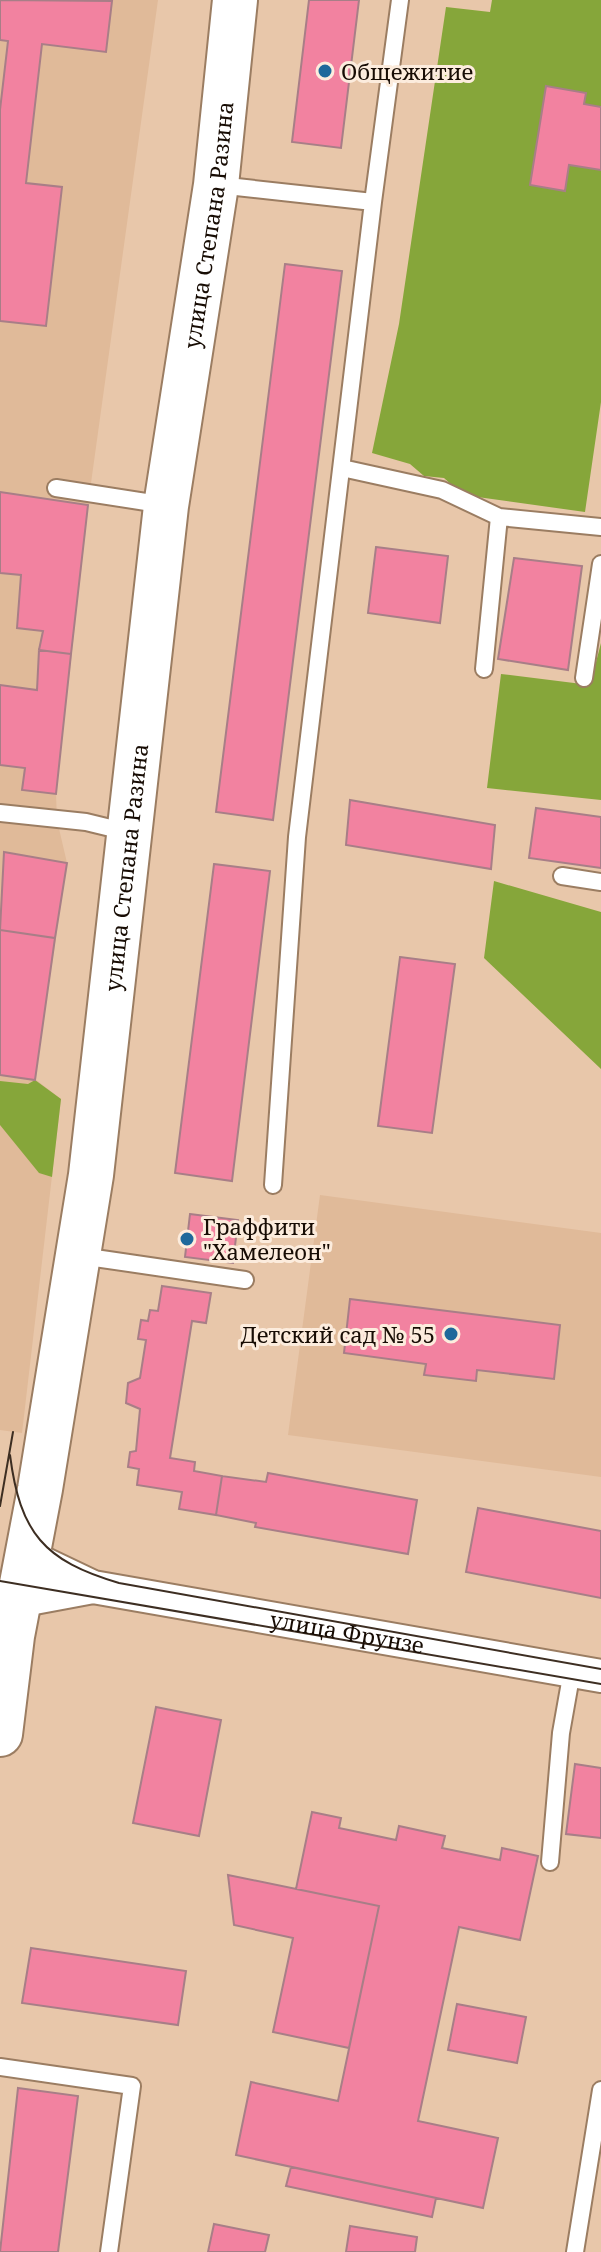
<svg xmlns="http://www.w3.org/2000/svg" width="601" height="2252" font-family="'Noto Serif',serif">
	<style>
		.built { fill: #e0ba99 }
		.forest { fill: #86a63a }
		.building { fill: #f282a0; stroke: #a87e87; stroke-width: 2 }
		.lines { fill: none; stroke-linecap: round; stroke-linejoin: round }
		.lane-casing { stroke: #9b7d62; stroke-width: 20 }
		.street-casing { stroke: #9b7d62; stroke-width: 36 }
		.secondary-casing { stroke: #9b7d62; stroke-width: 48 }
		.lane { stroke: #fff; stroke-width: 16 }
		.street { stroke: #fff; stroke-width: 32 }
		.secondary { stroke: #fff; stroke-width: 44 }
		.tram { stroke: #3d2e22; stroke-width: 2 }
		.poi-dot { fill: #1e689b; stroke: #fcecdd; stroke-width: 3 }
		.labels { text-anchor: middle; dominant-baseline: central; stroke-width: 6; stroke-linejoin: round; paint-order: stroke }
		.poi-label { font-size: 22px; fill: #170c04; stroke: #fcecdd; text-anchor: start }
		.street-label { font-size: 22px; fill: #170c04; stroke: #fcecdd }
	</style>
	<rect width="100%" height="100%" fill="#e8c7aa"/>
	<path class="built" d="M 0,0 L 158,0 L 91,483 L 56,794 L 57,820 L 67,863 L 35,1079 L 61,1099 L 22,1433 L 0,1430 Z
		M 320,1195 L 601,1233 L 601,1477 L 288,1435 Z"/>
	<path class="forest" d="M 492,0 L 601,0 L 601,402 L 585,512 L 463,495 L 444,478 L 424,476 L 410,464 L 372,453 L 399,324 L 446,7 L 490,12 Z
		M 601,643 L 601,800 L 487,788 L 501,674 L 590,685 Z
		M 494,881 L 601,912 L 601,1069 L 484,958 Z
		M 35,1080 L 61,1099 L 52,1177 L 39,1173 L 0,1125 L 0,1081 L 28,1084 Z"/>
	<path class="building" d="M 0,0 L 112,1 L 106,52 L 42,44 L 26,183 L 62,187 L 46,326 L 0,321 L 0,110 L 8,41 L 0,40 Z
		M 309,0 L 359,0 L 341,148 L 292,142 Z
		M 546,86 L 586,93 L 584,104 L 601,107 L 601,170 L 569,165 L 565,191 L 530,185 Z
		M 285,264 L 342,271 L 273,820 L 216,812 Z
		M 0,492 L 88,505 L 71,654 L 39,650 L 43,631 L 17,628 L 21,575 L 0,573 Z
		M 376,547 L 448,556 L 440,623 L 368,613 Z
		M 514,558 L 582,566 L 568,670 L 498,659 Z
		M 39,650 L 71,654 L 56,794 L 22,790 L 25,768 L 0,765 L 0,685 L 37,690 Z
		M 350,800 L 495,825 L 491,869 L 346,845 Z
		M 536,808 L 601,817 L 601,868 L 529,858 Z
		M 4,852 L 67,863 L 55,938 L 0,930 Z
		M 214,864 L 270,871 L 232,1181 L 175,1173 Z
		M 0,930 L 55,938 L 35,1080 L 0,1075 Z
		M 400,957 L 455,964 L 432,1133 L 378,1126 Z
		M 190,1214 L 238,1220 L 233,1263 L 185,1257 Z
		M 162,1286 L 211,1293 L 206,1323 L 192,1321 L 170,1458 L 195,1462 L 194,1471 L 222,1476 L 216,1515 L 179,1509 L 182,1492 L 137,1485 L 139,1469 L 128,1467 L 130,1452 L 136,1451 L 140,1409 L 126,1403 L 128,1383 L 140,1378 L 146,1340 L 138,1339 L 141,1320 L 148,1321 L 150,1310 L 158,1311 Z
		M 350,1299 L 560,1325 L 554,1379 L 477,1370 L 476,1381 L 424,1375 L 426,1364 L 344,1353 Z
		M 268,1473 L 417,1500 L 408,1554 L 255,1527 L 256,1523 L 216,1515 L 222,1476 L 266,1482 Z
		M 478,1508 L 601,1531 L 601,1598 L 466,1572 Z
		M 156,1707 L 221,1720 L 199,1836 L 133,1823 Z
		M 575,1764 L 601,1768 L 601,1838 L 566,1834 Z
		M 312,1812 L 341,1818 L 339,1828 L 396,1840 L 399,1826 L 445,1836 L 442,1848 L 500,1860 L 502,1848 L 538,1856 L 520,1940 L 459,1927 L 418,2121 L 498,2138 L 483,2208 L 236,2155 L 251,2082 L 338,2101 L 379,1906 L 296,1889 Z
		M 228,1875 L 379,1906 L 349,2048 L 273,2032 L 293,1938 L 234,1925 Z
		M 31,1948 L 186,1971 L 178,2025 L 22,2003 Z
		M 457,2004 L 526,2017 L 517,2063 L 448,2050 Z
		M 18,2088 L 78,2096 L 58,2252 L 0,2252 Z
		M 291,2167 L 436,2198 L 432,2217 L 286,2186 Z
		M 214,2224 L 269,2235 L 265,2252 L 208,2252 Z
		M 350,2226 L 417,2237 L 415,2252 L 346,2252 Z"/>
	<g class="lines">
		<g class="lane-casing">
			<path id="lane" d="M 218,185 L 373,202 L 400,0
				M 342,468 L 442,490 L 499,517 L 601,527
				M 56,488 L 165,505
				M 484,669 L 499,517
				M 584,678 L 601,564
				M 0,813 L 86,822 L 127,832
				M 562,876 L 601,882
				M 273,1185 L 297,837 L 373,202
				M 81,1256 L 245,1280
				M 550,1862 L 561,1733 L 572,1671
				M 0,2067 L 132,2086 L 109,2252
				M 575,2252 L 601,2090"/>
		</g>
		<g class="street-casing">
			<g id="street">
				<path id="s1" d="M 28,1556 L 93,1587 L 601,1676"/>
				<path d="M 18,1601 L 93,1587"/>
			</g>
		</g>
		<g class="secondary-casing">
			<g id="secondary">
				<path id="s2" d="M 0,1734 L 12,1636 L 40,1489 L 91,1175 L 166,506 L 216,185 L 235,0"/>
			</g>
		</g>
		<use href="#lane" class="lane"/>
		<use href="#street" class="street"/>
		<use href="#secondary" class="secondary"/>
		<path class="tram" d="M 10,1455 C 20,1533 44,1561 119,1583 L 601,1669
			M 0,1506 L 13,1432
			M 0,1581 L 601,1684"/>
	</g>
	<g class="poi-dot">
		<circle cx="325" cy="71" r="8"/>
		<circle cx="187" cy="1239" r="8"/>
		<circle cx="451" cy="1334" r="8"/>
	</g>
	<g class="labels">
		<g class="poi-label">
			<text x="341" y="71">Общежитие</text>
			<text x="203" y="1226">Граффити<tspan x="203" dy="25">"Хамелеон"</tspan></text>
			<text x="435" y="1334" text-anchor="end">Детский сад № 55</text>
		</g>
		<g class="street-label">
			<text stroke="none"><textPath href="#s2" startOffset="1524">улица Степана Разина</textPath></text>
			<text stroke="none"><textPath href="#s2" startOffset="876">улица Степана Разина</textPath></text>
			<text stroke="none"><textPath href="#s1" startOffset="330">улица Фрунзе</textPath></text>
		</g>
	</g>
</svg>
